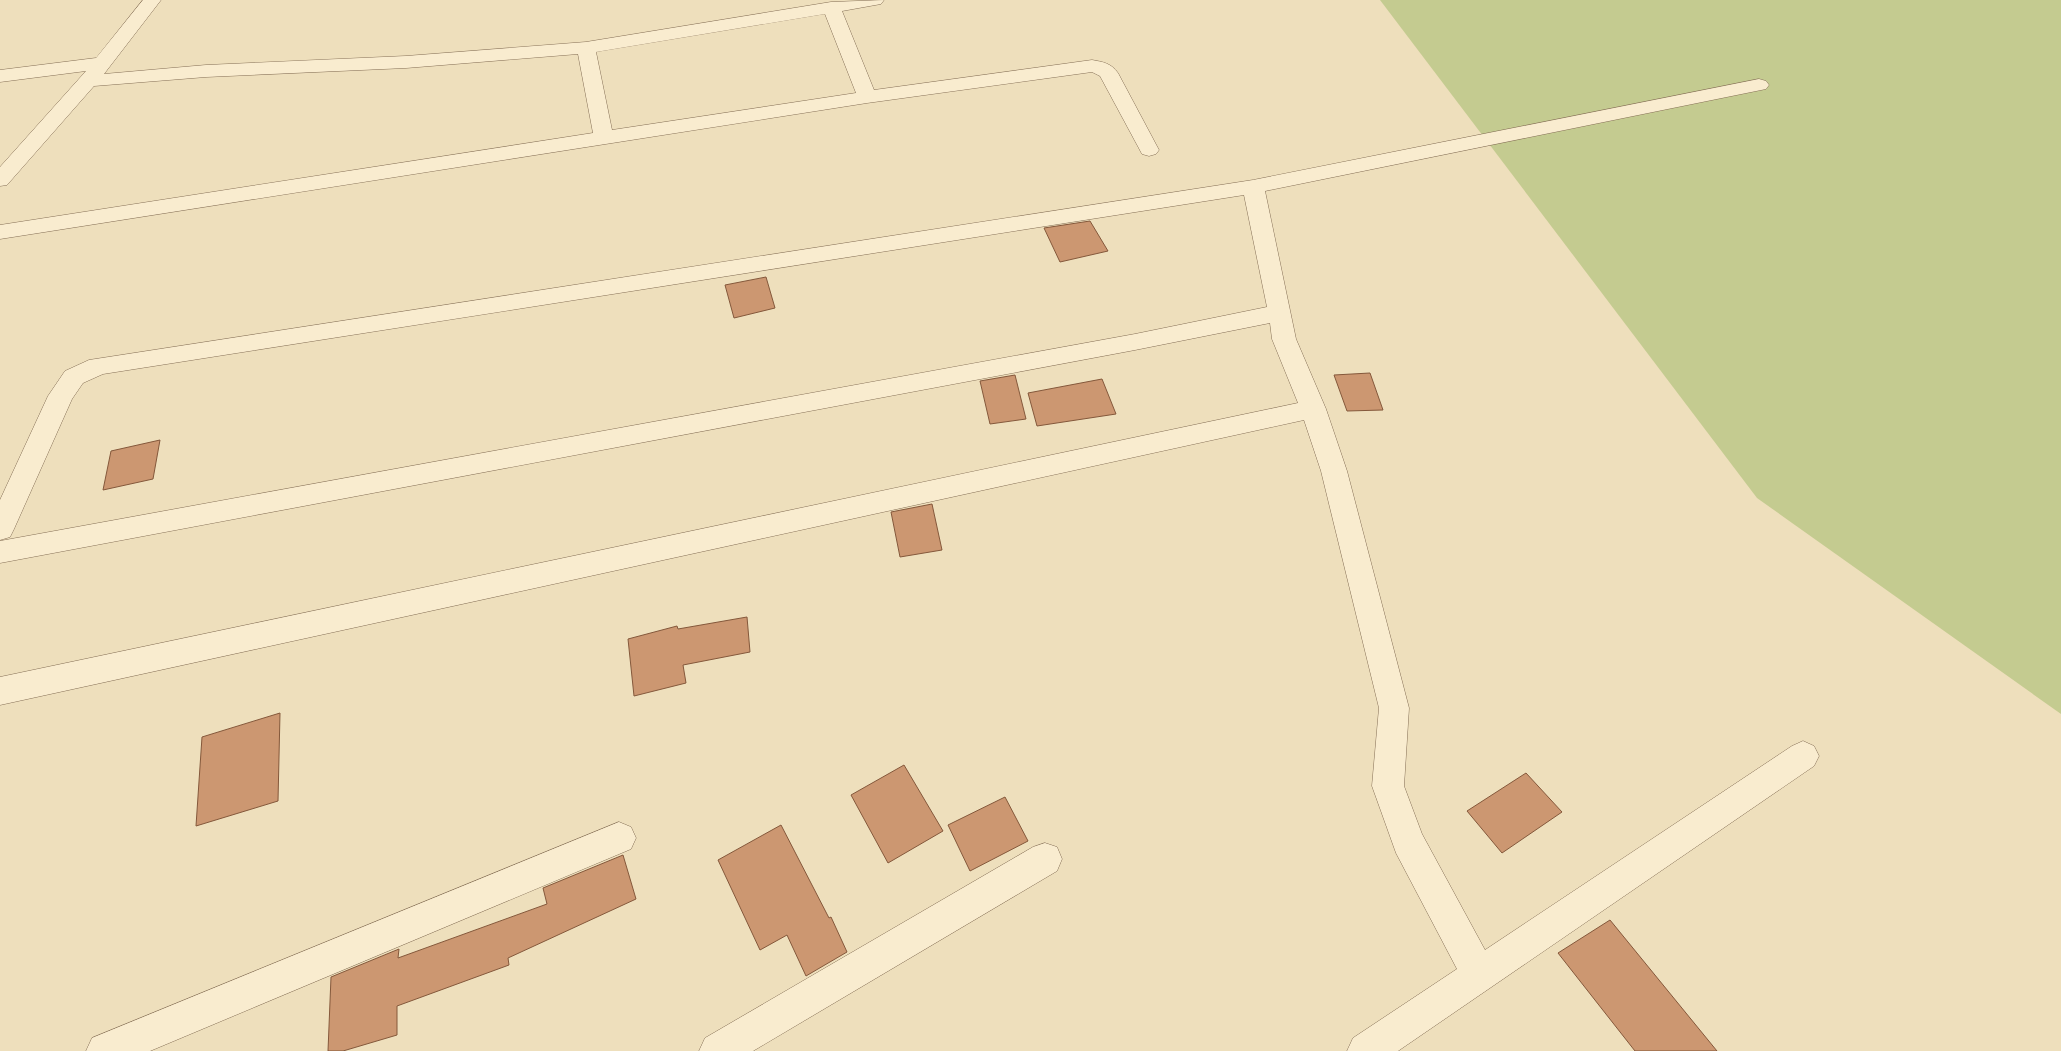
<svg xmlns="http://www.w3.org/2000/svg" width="2061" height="1051" font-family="'Noto Serif',serif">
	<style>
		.green { fill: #c4cb90 }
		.building { fill: #cc9771; stroke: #84583b }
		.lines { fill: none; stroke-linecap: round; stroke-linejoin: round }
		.minor-casing { stroke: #856f56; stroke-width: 1 }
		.minor { fill: #f9eccf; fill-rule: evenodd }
	</style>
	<rect width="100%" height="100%" fill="#eedfbc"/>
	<path class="green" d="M 1380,0 L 2061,0 L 2061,714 L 1757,498 Z"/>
	<path class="building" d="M 1090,221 L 1108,251 L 1060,262 L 1044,228 Z
		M 766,277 L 775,308 L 734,318 L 725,285 Z
		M 1370,373 L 1383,410 L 1347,411 L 1334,375 Z
		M 1015,375 L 1026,419 L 990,424 L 980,381 Z
		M 1102,379 L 1116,414 L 1037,426 L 1028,393 Z
		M 160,440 L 153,479 L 103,490 L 111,451 Z
		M 932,504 L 942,550 L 900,557 L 891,512 Z
		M 747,617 L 750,652 L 683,665 L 686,683 L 634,696 L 628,639 L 677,626 L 678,629 Z
		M 280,713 L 278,801 L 196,826 L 202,737 Z
		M 904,765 L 943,831 L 888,863 L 851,795 Z
		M 1526,773 L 1562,812 L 1502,853 L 1467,811 Z
		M 1005,797 L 1028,841 L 970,871 L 948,825 Z
		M 781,825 L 829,918 L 831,917 L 847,952 L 806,976 L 787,935 L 760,950 L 718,860 Z
		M 623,855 L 636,899 L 508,958 L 509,965 L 397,1006 L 397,1035 L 343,1051 L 328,1051 L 331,977 L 399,949 L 398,958 L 547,904 L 543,888 Z
		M 1610,920 L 1717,1051 L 1635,1051 L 1558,953 Z"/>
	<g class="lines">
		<g class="minor-casing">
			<path id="minor" d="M 143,0 L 161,0 L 104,74 L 206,65 L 406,56 L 586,42 L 831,2 L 884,0 L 881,4 L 842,11 L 874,90 L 1092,60 C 1103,62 1111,63 1118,73 L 1159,150 L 1156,154 L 1149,156 L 1142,154 L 1100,76 L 1092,72 L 867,103 L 0,239 L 0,225 L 593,133 L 578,54 L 406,68 L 206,77 L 94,86 L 7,185 L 0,186 L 0,167 L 86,71 L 0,82 L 0,70 L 96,58 ZM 825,14 L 856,93 L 612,130 L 596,52 Z
				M 1759,79 L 1766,81 L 1769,85 L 1766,89 L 1265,191 L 1296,339 L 1326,409 L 1347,471 L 1409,708 L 1404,786 L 1422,834 L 1485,950 L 1792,746 L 1803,741 L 1814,746 L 1819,756 L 1814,766 L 1398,1051 L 1347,1051 L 1353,1038 L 1457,969 L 1396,853 L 1372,786 L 1379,708 L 1321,471 L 1304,420 L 0,705 L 0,677 L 1298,403 L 1272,339 L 1270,323 L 1135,350 L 0,563 L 0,541 L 1135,334 L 1267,307 L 1244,195 L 103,374 L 83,383 L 72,399 L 14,529 L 10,537 L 0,540 L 0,500 L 48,396 L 65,371 L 89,360 L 1253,180 Z
				M 619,822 L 631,827 L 636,838 L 631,849 L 150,1051 L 86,1051 L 92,1038 Z
				M 1045,843 L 1057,847 L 1062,859 L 1057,871 L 753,1051 L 699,1051 L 705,1038 L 1033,847 Z"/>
		</g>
		<use href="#minor" class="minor"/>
	</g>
</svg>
